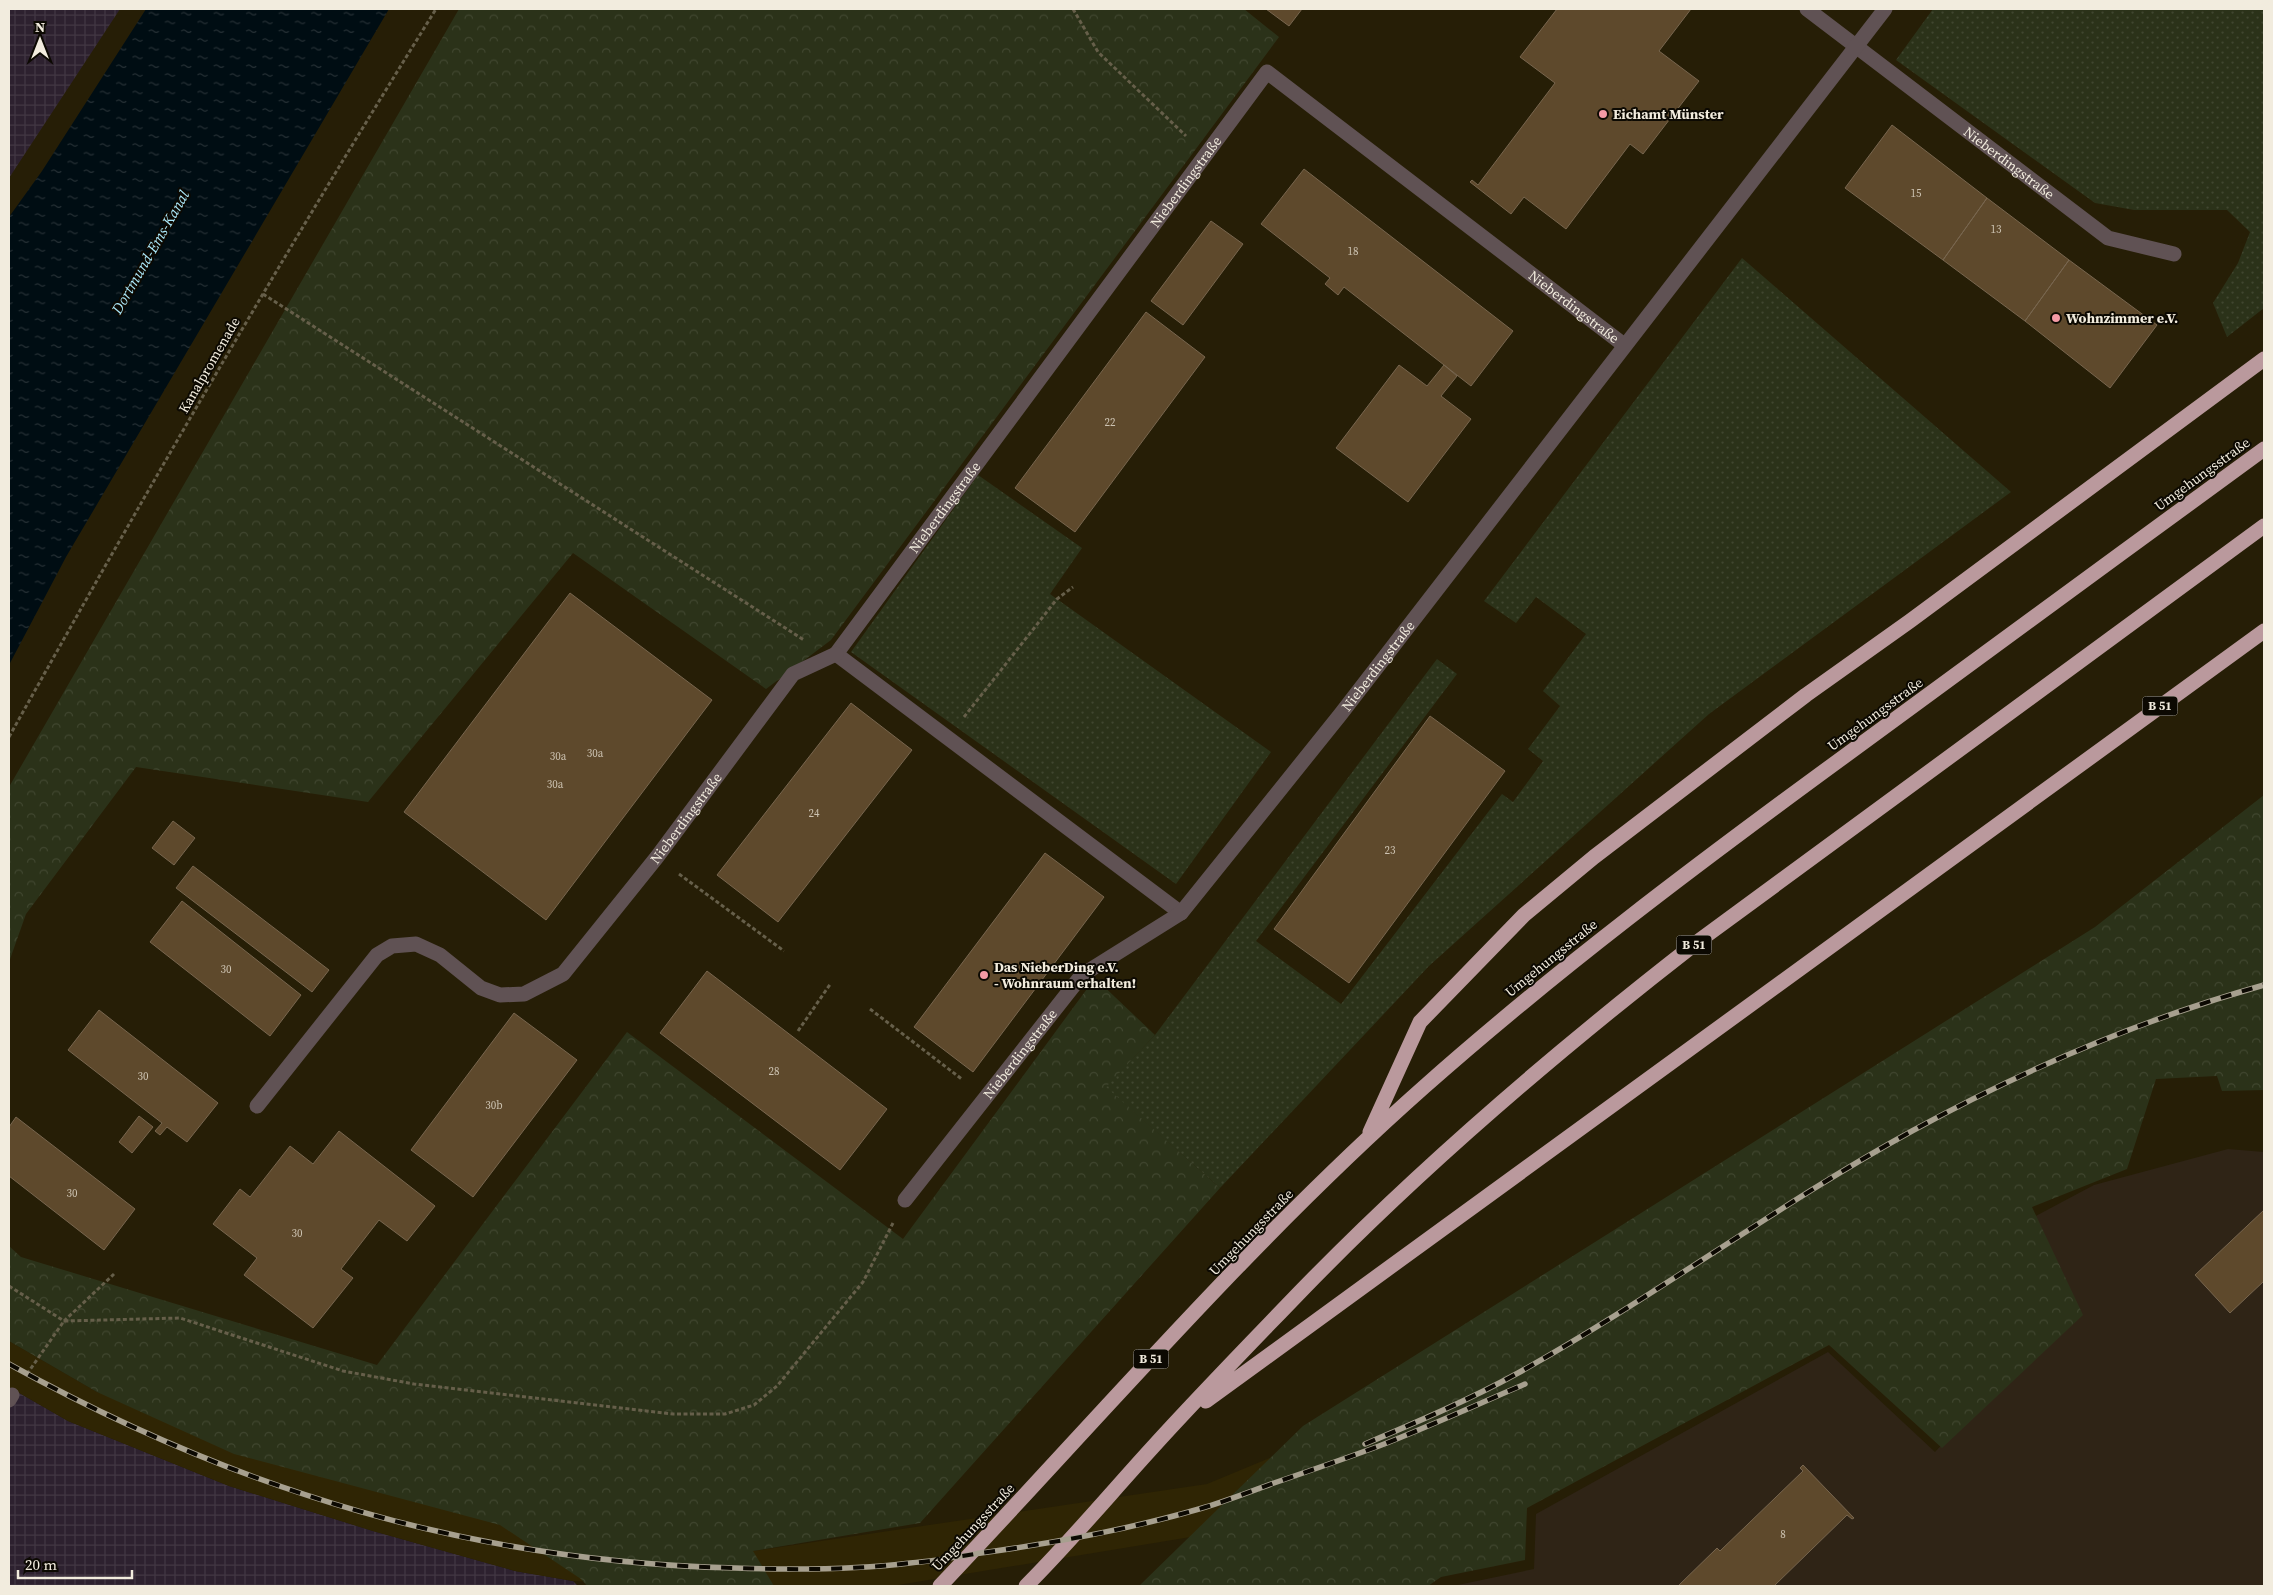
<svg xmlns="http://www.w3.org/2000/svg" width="2273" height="1595" font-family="'Source Serif 4',serif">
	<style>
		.commercial { fill: #2f2416 }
		.industrial { fill: url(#industrial-grid) }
		.built { fill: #2f2504 }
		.grass { fill: url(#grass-dots) }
		.forest { fill: url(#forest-crowns) }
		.water { fill: url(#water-ripples) }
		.building { fill: #5e492c; stroke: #78664f }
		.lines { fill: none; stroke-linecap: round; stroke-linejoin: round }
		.path { stroke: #665f4a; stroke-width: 3; stroke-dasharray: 4 2.5; stroke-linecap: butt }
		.minor { stroke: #605254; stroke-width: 15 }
		.highway { stroke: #ba999d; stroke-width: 15 }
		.rail-casing { stroke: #a7a08f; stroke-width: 5.5 }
		.rail { stroke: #0c0902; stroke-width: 4; stroke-dasharray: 11; stroke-linecap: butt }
		.poi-dot { fill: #f49aa5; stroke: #0c0902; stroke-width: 2 }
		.labels { text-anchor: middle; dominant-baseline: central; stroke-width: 4; stroke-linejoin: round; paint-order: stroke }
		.number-label { font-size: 11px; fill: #cdc3b2 }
		.shield { fill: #0c0902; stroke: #ada89c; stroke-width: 1 }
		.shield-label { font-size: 12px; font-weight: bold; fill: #f2ecde }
		.poi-label { font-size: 14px; font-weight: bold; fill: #f2ecde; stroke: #0c0902; text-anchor: start }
		.street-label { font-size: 14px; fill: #f2ecde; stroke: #0c0902 }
		.water-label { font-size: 15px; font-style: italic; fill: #ace9fb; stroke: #0c0902 }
	</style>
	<defs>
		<pattern id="industrial-grid" width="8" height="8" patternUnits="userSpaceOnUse" patternTransform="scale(1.25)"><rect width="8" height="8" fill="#2d212f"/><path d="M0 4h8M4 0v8" fill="none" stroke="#423743"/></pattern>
		<pattern id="grass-dots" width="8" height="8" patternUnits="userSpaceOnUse" patternTransform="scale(1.25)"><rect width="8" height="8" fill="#2b3219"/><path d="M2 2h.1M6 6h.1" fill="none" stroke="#40462f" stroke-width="1.8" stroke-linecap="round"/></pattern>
		<pattern id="forest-crowns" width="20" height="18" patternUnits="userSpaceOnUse" patternTransform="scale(1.25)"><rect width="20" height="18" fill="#2b3219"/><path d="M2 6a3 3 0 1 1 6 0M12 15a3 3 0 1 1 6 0" fill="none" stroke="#40462f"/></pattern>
		<pattern id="water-ripples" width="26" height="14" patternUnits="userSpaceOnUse" patternTransform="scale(1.25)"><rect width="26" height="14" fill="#000d13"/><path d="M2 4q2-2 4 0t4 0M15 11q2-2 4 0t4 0" fill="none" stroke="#263035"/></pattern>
	</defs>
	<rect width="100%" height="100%" fill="#261e06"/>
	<path class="commercial" d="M 2228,1149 L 2264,1152 L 2264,1586 L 1453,1586 L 1534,1569 L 1536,1514 L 1828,1352 L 1935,1452 L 2050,1329 L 2017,1226 L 2094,1185 Z"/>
	<path class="industrial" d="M 9,9 L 120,9 L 9,178 Z
		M 9,1387 L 68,1421 L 229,1486 L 373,1531 L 515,1571 L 573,1581 L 578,1586 L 9,1586 Z"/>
	<path class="built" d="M 9,1341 L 97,1392 L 753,1551 L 1207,1484 L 1484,1369 L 1215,1533 L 892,1586 L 677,1586 L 573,1581 L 515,1571 L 373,1531 L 229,1486 L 68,1421 L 9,1387 Z"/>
	<path class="grass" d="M 1933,9 L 2264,9 L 2264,308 L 2227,337 L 2213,303 L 2238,263 L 2250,232 L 2227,210 L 2134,210 L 2095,203 L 1896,60 Z
		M 1742,258 L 2011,492 L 1709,714 L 1429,966 L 1220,1188 L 1105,1087 L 1155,1035 L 1437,659 L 1457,674 L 1256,941 L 1341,1004 L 1502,794 L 1513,802 L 1543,761 L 1528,749 L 1560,706 L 1543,691 L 1586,634 L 1536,597 L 1516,623 L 1484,601 Z
		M 978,475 L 1082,548 L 1050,594 L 1271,752 L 1176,884 L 851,652 Z"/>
	<path class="forest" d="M 459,9 L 1244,9 L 1279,37 L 831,640 L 766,689 L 573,553 L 368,802 L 136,767 L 26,914 L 9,962 L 9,787 Z
		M 2264,795 L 2264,1090 L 2222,1091 L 2217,1076 L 2156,1079 L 2127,1169 L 2032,1207 L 2083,1315 L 1942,1448 L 1829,1345 L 1527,1508 L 1525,1560 L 1441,1577 L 1428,1586 L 1139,1586 L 1303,1426 L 2095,927 Z
		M 1095,978 L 1155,1035 L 1106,1087 L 1220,1188 L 920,1523 L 753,1551 L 774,1586 L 587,1586 L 581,1579 L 500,1525 L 234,1454 L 97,1392 L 9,1341 L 9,1246 L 21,1257 L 377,1365 L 627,1032 L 903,1239 Z"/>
	<path class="water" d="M 146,9 L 389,9 L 66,557 L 9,665 L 9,217 L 42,171 Z"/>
	<path class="building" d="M 1266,9 L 1302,9 L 1289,26 Z
		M 1557,9 L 1691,9 L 1659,51 L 1699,81 L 1643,154 L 1630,144 L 1566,229 L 1524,197 L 1511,214 L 1470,182 L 1472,180 L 1478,185 L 1555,83 L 1520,57 Z
		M 1892,125 L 1987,198 L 1943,260 L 1845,188 Z
		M 1304,169 L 1513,331 L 1471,386 L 1344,287 L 1338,295 L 1325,284 L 1330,278 L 1261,224 Z
		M 1987,198 L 2069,260 L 2025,321 L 1943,260 Z
		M 1211,221 L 1243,244 L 1183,325 L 1151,301 Z
		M 2069,260 L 2157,325 L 2110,388 L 2025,321 Z
		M 1146,312 L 1205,357 L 1075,532 L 1015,488 Z
		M 1399,365 L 1427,386 L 1444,365 L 1457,376 L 1441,396 L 1471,419 L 1408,502 L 1336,448 Z
		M 570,593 L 712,700 L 546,920 L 404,812 Z
		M 851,703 L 912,750 L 778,922 L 717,875 Z
		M 1430,716 L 1505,771 L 1349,983 L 1274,929 Z
		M 173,821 L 195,838 L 174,865 L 152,848 Z
		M 1045,853 L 1104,897 L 973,1072 L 914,1027 Z
		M 193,866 L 329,970 L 312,992 L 176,888 Z
		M 182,901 L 301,995 L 270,1036 L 150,942 Z
		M 707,971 L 887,1109 L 840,1170 L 660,1033 Z
		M 99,1010 L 218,1103 L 187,1142 L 167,1127 L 160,1135 L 155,1131 L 162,1123 L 68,1050 Z
		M 514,1013 L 577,1060 L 473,1197 L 411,1150 Z
		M 139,1116 L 153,1127 L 132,1153 L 119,1142 Z
		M 16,1117 L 135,1209 L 104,1250 L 9,1176 L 9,1127 Z
		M 339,1131 L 435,1206 L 407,1241 L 379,1220 L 341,1269 L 353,1278 L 313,1328 L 244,1275 L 257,1258 L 213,1224 L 240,1189 L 250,1197 L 290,1146 L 313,1164 Z
		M 2264,1210 L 2264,1281 L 2230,1313 L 2195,1275 Z
		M 1803,1465 L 1854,1518 L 1852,1519 L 1847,1515 L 1774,1586 L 1678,1586 L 1717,1548 L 1720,1551 L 1803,1471 L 1800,1468 Z"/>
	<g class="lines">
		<path class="path" d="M 1073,9 L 1098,52 L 1186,136
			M 263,294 L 804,640
			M 964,717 L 1057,599 L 1073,587
			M 9,737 C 146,491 287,248 436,9
			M 679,874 L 784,951
			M 870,1009 L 963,1080
			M 798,1031 L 831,983
			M 9,1286 L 64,1321 L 114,1274
			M 27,1374 L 64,1321 L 180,1318 L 343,1371 L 414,1384 L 673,1414 L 725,1414 L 754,1405 L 777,1386 L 863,1282 L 893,1223"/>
		<g class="minor">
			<path id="s1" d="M 1807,9 L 2108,238 L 2174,254"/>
			<path id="s2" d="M 1181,913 L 836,654 L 1267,72 L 1624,345"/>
			<path id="s3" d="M 257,1106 L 377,955 L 392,946 L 416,944 L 440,955 L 481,988 L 500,995 L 524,994 L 563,974 L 657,857 L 793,674 L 836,654"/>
			<path id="s4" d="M 905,1200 L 1082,975 L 1181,913 L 1340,715 L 1885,9"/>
			<path d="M 9,1400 L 12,1395"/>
		</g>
		<path class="highway" d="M 1370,1132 L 1420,1022 L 1524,915 L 1594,857 L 1806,695 L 1910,621 L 2264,359
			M 1206,1401 L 2264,631
			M 940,1586 C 1099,1418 1250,1241 1424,1087 C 1556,970 1696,865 1838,761 C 1980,656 2122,553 2264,449
			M 1026,1586 C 1070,1542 1110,1494 1152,1448 C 1200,1395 1250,1344 1300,1292 C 1423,1165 1557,1051 1696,943 L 2264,526"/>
		<g class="rail-casing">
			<path id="rail" d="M 9,1364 C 238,1491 473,1562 735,1568 C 793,1570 852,1570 910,1563 C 934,1561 957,1557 981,1553 C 1054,1543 1127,1530 1199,1509 C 1224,1502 1249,1492 1274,1483 C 1309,1471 1344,1459 1379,1446 C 1428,1427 1476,1405 1525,1384
				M 1365,1444 C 1417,1422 1469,1400 1518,1373 C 1653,1298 1777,1205 1912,1131 C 2023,1070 2143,1019 2264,985"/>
		</g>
		<use href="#rail" class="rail"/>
	</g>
	<g class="poi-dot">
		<circle cx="1603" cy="114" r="5"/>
		<circle cx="2056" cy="318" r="5"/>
		<circle cx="984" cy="975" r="5"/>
	</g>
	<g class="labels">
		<g class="number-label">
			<text x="1916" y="193">15</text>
			<text x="1996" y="229">13</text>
			<text x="1353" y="251">18</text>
			<text x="1110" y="422">22</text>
			<text x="595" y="753">30a</text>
			<text x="558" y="756">30a</text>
			<text x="555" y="784">30a</text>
			<text x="814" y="813">24</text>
			<text x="1390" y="850">23</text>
			<text x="226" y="969">30</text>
			<text x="774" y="1071">28</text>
			<text x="143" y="1076">30</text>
			<text x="494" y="1105">30b</text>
			<text x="72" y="1193">30</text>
			<text x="297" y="1233">30</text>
			<text x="1783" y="1534">8</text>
		</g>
		<g class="shield">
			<rect x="2142.5" y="696.5" width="35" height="19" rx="4"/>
			<rect x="1676.5" y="935.5" width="35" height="19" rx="4"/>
			<rect x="1133.5" y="1349.5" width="35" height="19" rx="4"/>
		</g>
		<g class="shield-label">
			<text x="2160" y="706">B 51</text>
			<text x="1694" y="945">B 51</text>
			<text x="1151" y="1359">B 51</text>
		</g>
		<g class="poi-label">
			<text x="1613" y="114">Eichamt Münster</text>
			<text x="2066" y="318">Wohnzimmer e.V.</text>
			<text x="994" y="967">Das NieberDing e.V.<tspan x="994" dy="16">- Wohnraum erhalten!</tspan></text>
		</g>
		<g class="street-label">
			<text stroke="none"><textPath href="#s1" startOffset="254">Nieberdingstraße</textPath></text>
			<text stroke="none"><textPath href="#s2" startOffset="1019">Nieberdingstraße</textPath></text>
			<text stroke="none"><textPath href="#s2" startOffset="1542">Nieberdingstraße</textPath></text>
			<text transform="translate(209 365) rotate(-60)">Kanalpromenade</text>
			<text transform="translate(2202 474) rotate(-36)">Umgehungsstraße</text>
			<text stroke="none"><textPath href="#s2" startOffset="614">Nieberdingstraße</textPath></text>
			<text stroke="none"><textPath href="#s4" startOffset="719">Nieberdingstraße</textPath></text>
			<text transform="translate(1875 714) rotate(-36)">Umgehungsstraße</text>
			<text stroke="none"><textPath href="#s3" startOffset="600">Nieberdingstraße</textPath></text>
			<text transform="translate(1551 958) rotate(-39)">Umgehungsstraße</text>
			<text stroke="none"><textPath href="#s4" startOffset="186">Nieberdingstraße</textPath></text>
			<text transform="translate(1251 1232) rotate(-46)">Umgehungsstraße</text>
			<text transform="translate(973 1527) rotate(-47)">Umgehungsstraße</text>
		</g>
		<g class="water-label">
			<text transform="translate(150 252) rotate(-60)">Dortmund-Ems-Kanal</text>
		</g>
	</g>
	<rect width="2273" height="1595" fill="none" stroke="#f2ecde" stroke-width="20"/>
	<g transform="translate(40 40)" stroke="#0c0902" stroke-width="4" paint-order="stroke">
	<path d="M0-4L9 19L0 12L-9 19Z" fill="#f2ecde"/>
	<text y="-8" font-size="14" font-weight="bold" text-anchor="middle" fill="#f2ecde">N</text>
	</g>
	<path d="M18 1570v8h114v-8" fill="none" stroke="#f2ecde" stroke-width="2.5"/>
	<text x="25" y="1570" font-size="15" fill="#f2ecde" stroke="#0c0902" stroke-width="4" paint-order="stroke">20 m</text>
</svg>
